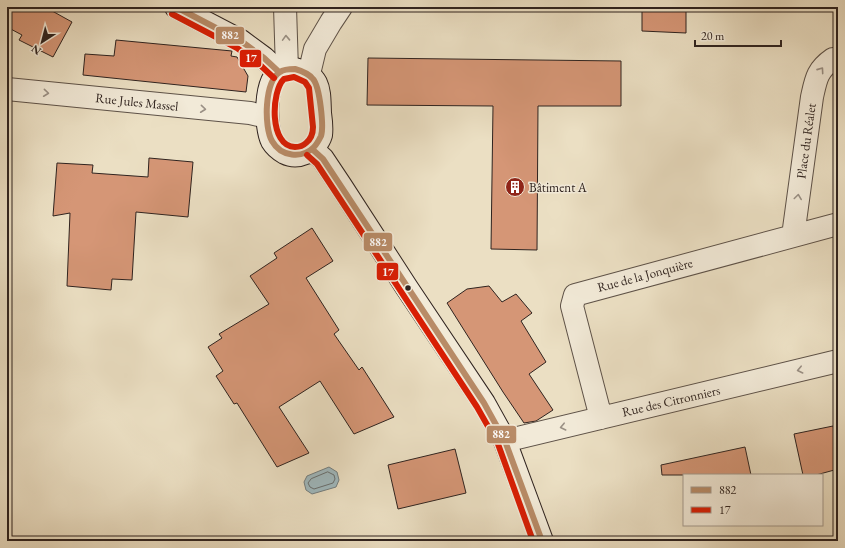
<svg xmlns="http://www.w3.org/2000/svg" width="845" height="548" font-family="'EB Garamond',serif">
	<style>
		.water { fill: #9fb9bf; stroke: #727d7f }
		.lines { fill: none; stroke-linecap: round; stroke-linejoin: round }
		.shore { stroke: #676e6f; stroke-width: 1 }
		.building { fill: #d59676; stroke: #2f231f }
		.street-casing { stroke: #5e5248; stroke-width: 24 }
		.secondary-casing { stroke: #2f231f; stroke-width: 24 }
		.street { stroke: #f2ead8; stroke-width: 22 }
		.secondary { stroke: #f2ead8; stroke-width: 22 }
		.bus-1-casing { stroke: #f2ead8; stroke-width: 9 }
		.bus-2-casing { stroke: #f2ead8; stroke-width: 9 }
		.bus-1 { stroke: #b88b67; stroke-width: 6 }
		.bus-2 { stroke: #d81e04; stroke-width: 6 }
		.oneway { stroke: #9a9085 }
		.bus-dot { fill: #2f231f; stroke: #f2ead8; stroke-width: 1.5 }
		.labels { text-anchor: middle; dominant-baseline: central; stroke-width: 3; stroke-linejoin: round; paint-order: stroke }
		.street-label { font-size: 13px; fill: #2f231f; stroke: #f2ead8 }
		.poi-label { font-size: 13px; fill: #2f231f; stroke: #f2ead8; text-anchor: start }
		.line-badge { stroke: #f2ead8; stroke-width: 1.5 }
		.badge-label { font-size: 11px; text-anchor: middle; font-weight: bold; fill: #fff }
	</style>
	<rect width="100%" height="100%" fill="#ebdfc3"/>
	<filter id="stains"><feTurbulence type="fractalNoise" baseFrequency=".005" numOctaves="4"/><feColorMatrix values="0 0 0 0 .2 0 0 0 0 .09 0 0 0 0 .02 0 0 0 .5 -.17"/></filter>
	<radialGradient id="worn" r=".72"><stop offset=".6" stop-color="#630" stop-opacity="0"/><stop offset="1" stop-color="#630" stop-opacity=".3"/></radialGradient>
	<path class="water" d="M 329,467 L 337,472 L 339,480 L 336,487 L 312,494 L 306,490 L 304,482 L 307,476 Z"/>
	<g class="lines">
		<path class="shore" d="M 328,472 L 334,475 L 335,479 L 333,483 L 314,489 L 310,487 L 308,483 L 311,479 Z"/>
	</g>
	<path class="building" d="M 14,7 L 45,7 L 72,22 L 53,57 L 19,40 L 22,35 L 7,27 L 7,21 Z
		M 642,7 L 686,7 L 686,33 L 642,31 Z
		M 116,40 L 232,51 L 231,56 L 237,57 L 248,76 L 246,92 L 83,75 L 85,54 L 114,56 Z
		M 368,58 L 621,61 L 621,106 L 538,106 L 537,250 L 491,249 L 493,106 L 367,105 Z
		M 149,158 L 193,162 L 188,217 L 136,212 L 132,280 L 112,279 L 111,290 L 67,286 L 70,213 L 53,216 L 57,163 L 93,165 L 92,173 L 148,177 Z
		M 312,228 L 333,261 L 306,278 L 339,330 L 334,334 L 359,370 L 362,367 L 394,417 L 354,434 L 320,381 L 279,407 L 309,453 L 277,467 L 237,403 L 234,404 L 216,376 L 223,371 L 208,347 L 222,338 L 219,334 L 269,304 L 250,276 L 277,258 L 274,253 Z
		M 489,286 L 502,302 L 516,294 L 532,313 L 521,321 L 546,362 L 529,374 L 553,410 L 536,421 L 524,423 L 503,392 L 447,303 L 467,289 Z
		M 833,426 L 838,445 L 838,469 L 816,475 L 803,475 L 794,434 Z
		M 745,447 L 751,475 L 662,475 L 661,465 Z
		M 455,449 L 466,493 L 398,509 L 388,465 Z"/>
	<g class="lines">
		<g class="street-casing">
			<path id="street" d="M 285,7 L 287,70
				M 309,74 L 315,49 L 331,22 L 341,7
				M 7,89 L 250,113 L 267,117
				M 793,236 L 812,97 C 816,79 817,70 833,59 L 838,60
				M 601,418 L 572,306 L 575,295 L 838,224
				M 505,441 L 838,361"/>
		</g>
		<g class="secondary-casing">
			<path id="secondary" d="M 176,7 L 241,41 L 264,58 L 279,72
				M 295,69 C 321,76 319,90 320,113 C 321,120 322,128 321,135 C 319,142 312,150 306,153 C 299,156 291,156 285,153 C 280,150 275,146 272,141 C 265,127 264,80 280,72 C 284,70 290,69 295,69 Z
				M 312,149 L 323,159 L 341,186 L 407,288 L 484,403 L 505,441 L 542,541"/>
		</g>
		<use href="#street" class="street"/>
		<use href="#secondary" class="secondary"/>
		<g class="bus-1-casing">
			<path id="bus-1" d="M 176,7 L 241,41 L 264,58 L 279,72
				M 295,69 C 302,71 309,74 313,79 C 320,87 324,127 321,136 C 319,140 317,144 314,147 C 302,159 281,157 272,141 C 264,127 264,82 280,72 C 284,69 290,69 295,69 Z
				M 312,149 L 323,159 L 484,403 L 505,441 L 542,541"/>
		</g>
		<g class="bus-2-casing">
			<path id="bus-2" d="M 172,14 L 237,48 L 259,64 L 274,78
				M 294,77 L 305,82 L 309,88 L 313,127 C 313,134 311,139 306,143 C 303,146 299,147 295,147 C 269,147 271,91 284,79 Z
				M 307,155 L 317,164 L 477,407 L 498,444 L 533,541"/>
		</g>
		<use href="#bus-1" class="bus-1"/>
		<use href="#bus-2" class="bus-2"/>
	</g>
	<defs><path id="oneway-chevron" d="M-2-3.5L2.5 0L-2 3.5" fill="none" stroke-width="1.6" stroke-linecap="round" stroke-linejoin="round"/></defs>
	<g class="oneway">
		<use href="#oneway-chevron" transform="translate(286 38) rotate(-92)"/>
		<use href="#oneway-chevron" transform="translate(821 70) rotate(-55)"/>
		<use href="#oneway-chevron" transform="translate(46 93) rotate(6)"/>
		<use href="#oneway-chevron" transform="translate(203 109) rotate(6)"/>
		<use href="#oneway-chevron" transform="translate(798 197) rotate(-82)"/>
		<use href="#oneway-chevron" transform="translate(800 370) rotate(167)"/>
		<use href="#oneway-chevron" transform="translate(563 427) rotate(167)"/>
	</g>
	<defs>
		<g id="building-disc" transform="scale(1)"><circle r="9.5" fill="#8f2418" stroke="#f2ead8"/><path d="M-4-6H4V6H1V3H-1V6H-4ZM-2.5-4.3h1.7v1.8h-1.7ZM.8-4.3h1.7v1.8H.8ZM-2.5-1h1.7V.8h-1.7ZM.8-1h1.7V.8H.8Z" fill="#fff"/></g>
	</defs>
	<g fill-rule="evenodd">
		<use href="#building-disc" x="515" y="187"/>
	</g>
	<circle class="bus-dot" cx="408" cy="288" r="3.5"/>
	<g class="labels">
		<g class="street-label">
			<text transform="translate(137 102) rotate(6)">Rue Jules Massel</text>
			<text transform="translate(806 141) rotate(-82)">Place du Réalet</text>
			<text transform="translate(645 275) rotate(-15)">Rue de la Jonquière</text>
			<text transform="translate(671 401) rotate(-13)">Rue des Citronniers</text>
		</g>
		<g class="poi-label">
			<text x="529" y="187">Bâtiment A</text>
		</g>
	</g>
	<g class="line-badge">
		<rect x="215" y="26" width="30" height="19" rx="4" fill="#b88b67"/>
		<rect x="239" y="49" width="23" height="19" rx="4" fill="#d81e04"/>
		<rect x="363" y="232" width="30" height="20" rx="4" fill="#b88b67"/>
		<rect x="376" y="262" width="23" height="19" rx="4" fill="#d81e04"/>
		<rect x="486" y="425" width="31" height="19" rx="4" fill="#b88b67"/>
	</g>
	<g class="badge-label">
		<text x="230" y="39">882</text>
		<text x="251" y="62">17</text>
		<text x="378" y="246">882</text>
		<text x="388" y="276">17</text>
		<text x="501" y="438">882</text>
	</g>
	<rect width="845" height="548" fill="none" stroke="#ebdfc3" stroke-width="24"/>
	<rect x="8" y="8" width="829" height="532" fill="none" stroke="#2f231f" stroke-width="2"/>
	<rect x="12" y="12" width="821" height="524" fill="none" stroke="#2f231f"/>
	<rect x="683" y="474" width="140" height="52" fill="#f2ead8" stroke="#a49a8e"/>
	<rect x="691" y="487" width="20" height="6" fill="#b88b67" stroke="#a49a8e"/>
	<text x="719" y="494" font-size="12" fill="#2f231f">882</text>
	<rect x="691" y="507" width="20" height="6" fill="#d81e04" stroke="#a49a8e"/>
	<text x="719" y="514" font-size="12" fill="#2f231f">17</text>
	<g transform="translate(42 42) rotate(216)" stroke="#f2ead8" stroke-width="3" paint-order="stroke">
	<path d="M0-3L7 15L0 10L-7 15Z" fill="#2f231f"/>
	<text y="-6" font-size="11" font-weight="bold" text-anchor="middle" fill="#2f231f">N</text>
	</g>
	<path d="M695 40v6h86v-6" fill="none" stroke="#2f231f" stroke-width="2"/>
	<text x="701" y="40" font-size="12" fill="#2f231f" stroke="#f2ead8" stroke-width="3" paint-order="stroke">20 m</text>
	<rect width="100%" height="100%" filter="url(#stains)"/>
	<rect width="100%" height="100%" fill="url(#worn)"/>
</svg>
